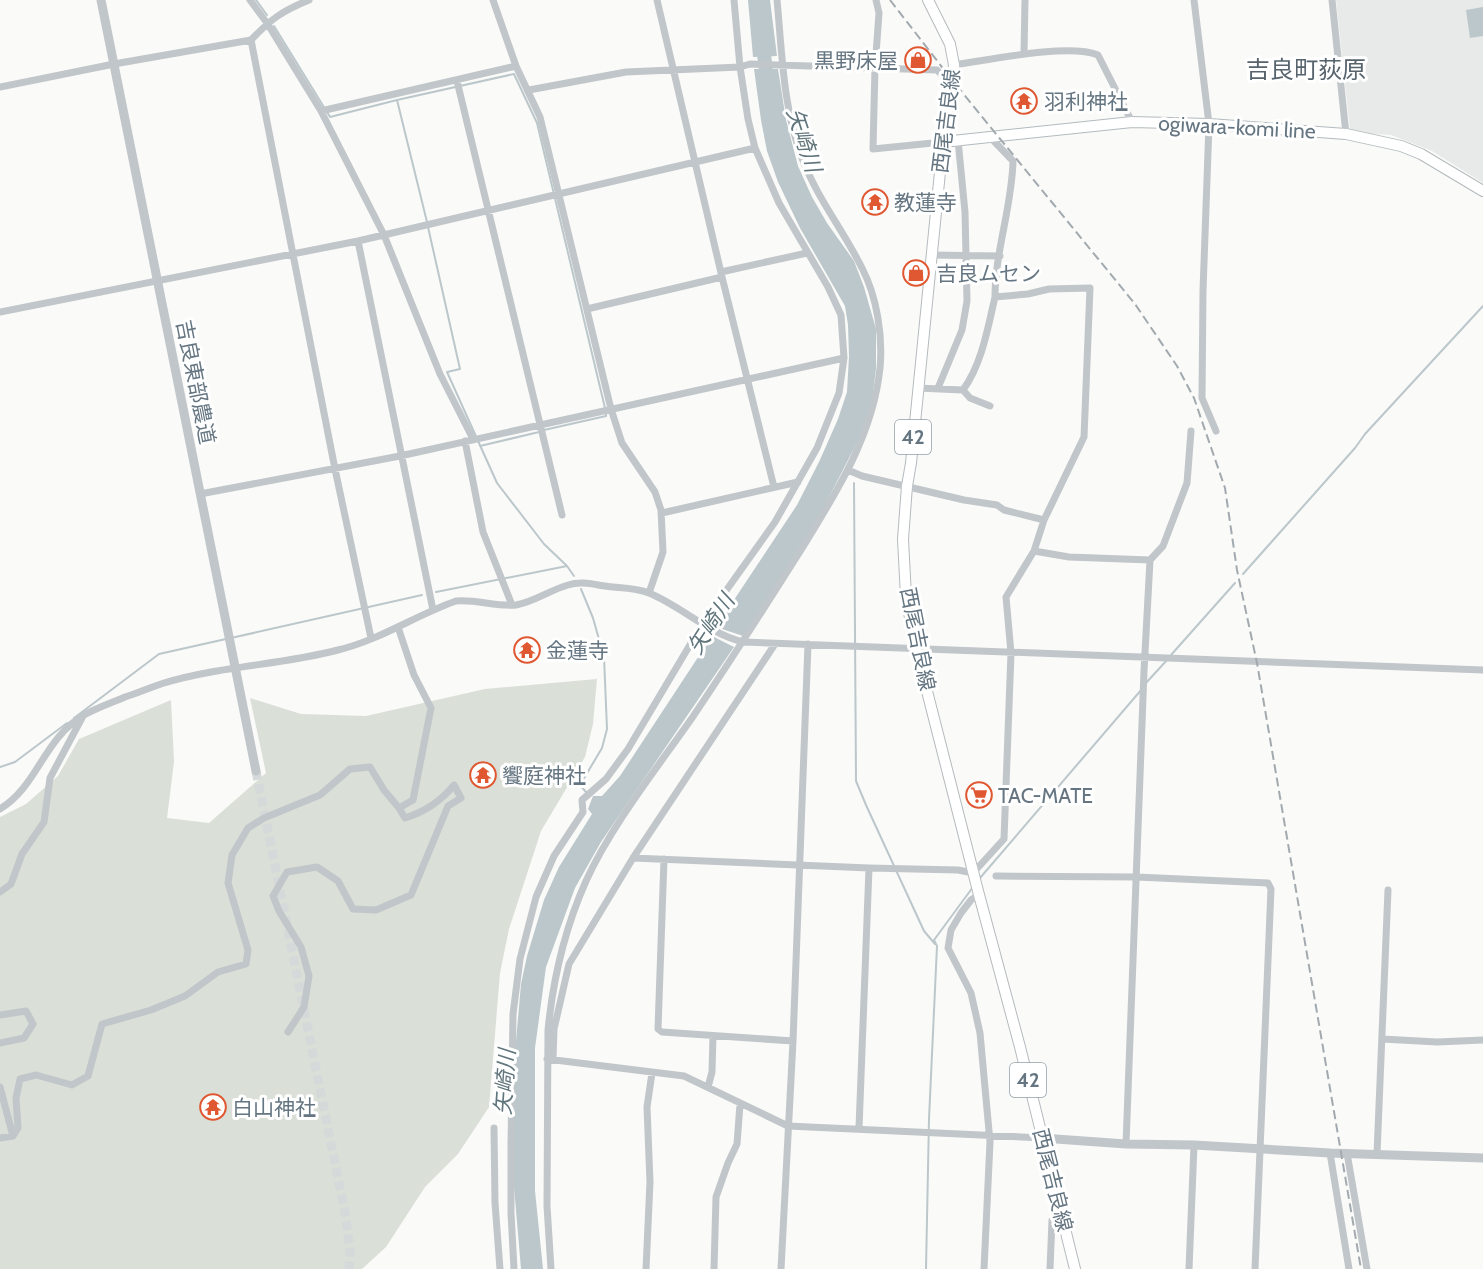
<svg xmlns="http://www.w3.org/2000/svg" width="1483" height="1269" font-family="Cabin,'Noto Sans JP',sans-serif">
	<style>
		.built { fill: #e8e9e9 }
		.green { fill: #dadfd7 }
		.water { fill: #bbc7cb }
		.lines { fill: none; stroke-linecap: round; stroke-linejoin: round }
		.stream { stroke: #bbc7cb; stroke-width: 2 }
		.river { stroke: #bbc7cb; stroke-width: 14 }
		.tertiary-tunnel { stroke: #d5d9da; stroke-width: 9; stroke-dasharray: 9 4.5; stroke-linecap: butt }
		.secondary-casing { stroke: #b3babe; stroke-width: 12 }
		.primary-casing { stroke: #b5babe; stroke-width: 12 }
		.minor { stroke: #c1c6ca; stroke-width: 7 }
		.tertiary { stroke: #c1c6ca; stroke-width: 9 }
		.secondary { stroke: #fff; stroke-width: 10 }
		.primary { stroke: #fff; stroke-width: 10 }
		.rail { stroke: #a2aaaf; stroke-width: 2; stroke-dasharray: 9 4.5; stroke-linecap: butt }
		.labels { text-anchor: middle; dominant-baseline: central; stroke-width: 6; stroke-linejoin: round; paint-order: stroke }
		.shield { fill: #fff; stroke: #939fa8; stroke-width: 1.5 }
		.shield-label { font-size: 20px; font-weight: bold; fill: #657682 }
		.poi-label { font-size: 21px; fill: #657682; stroke: #fff; text-anchor: start }
		.street-label { font-size: 21px; fill: #657682; stroke: #fff }
		.water-label { font-size: 22px; font-style: italic; fill: #60757c; stroke: #fff }
		.quarter-label { font-size: 24px; fill: #57646d; stroke: #fff }
	</style>
	<rect width="100%" height="100%" fill="#fafaf8"/>
	<path class="built" d="M 1336,0 L 1483,0 L 1483,183 L 1432,151 L 1391,135 L 1353,133 L 1350,130 Z"/>
	<path class="green" d="M 597,679 L 593,724 L 585,757 L 541,831 L 509,929 L 500,973 L 489,1107 L 458,1154 L 425,1187 L 386,1247 L 362,1269 L 0,1269 L 0,817 L 26,804 L 58,776 L 79,739 L 171,700 L 174,762 L 167,818 L 209,823 L 266,773 L 250,698 L 301,714 L 366,716 L 485,689 Z"/>
	<path class="water" d="M 748,0 L 770,0 L 777,56 L 753,57 Z
		M 1483,7 L 1483,36 L 1470,38 L 1466,10 Z
		M 754,69 L 778,69 L 786,120 L 798,166 L 812,197 L 827,223 L 854,261 L 864,287 L 876,329 L 876,369 L 871,408 L 862,433 L 813,528 L 743,636 L 716,627 L 797,505 L 819,462 L 838,419 L 847,392 L 849,356 L 848,325 L 845,306 L 800,228 L 778,182 L 767,151 L 761,120 Z
		M 712,636 L 734,647 L 601,842 L 575,888 L 546,967 L 535,1048 L 535,1191 L 543,1269 L 521,1269 L 513,1175 L 514,1064 L 521,984 L 527,956 L 544,900 L 559,867 L 592,814 L 588,809 L 593,796 L 602,796 L 620,776 Z"/>
	<g class="lines">
		<path class="stream" d="M 256,0 L 267,15
			M 274,26 L 330,117 L 397,100 L 427,222
			M 397,100 L 514,74 L 537,123 L 605,408
			M 428,227 L 460,369 L 447,372 L 497,483 L 544,544 L 567,566 L 574,576
			M 544,430 L 606,416 L 606,413
			M 480,446 L 539,432
			M 854,483 L 856,781 L 866,805 L 924,931 L 935,944
			M 1243,574 L 1355,448 L 1365,434 L 1483,306
			M 581,589 L 593,618 L 604,657 L 607,729 L 602,748 L 580,785 L 586,792
			M 436,592 L 567,566
			M 231,638 L 422,595
			M 1171,655 L 1235,583
			M 1145,684 L 1168,659
			M 74,718 L 159,654 L 226,639
			M 0,767 L 15,762 L 67,723
			M 980,878 L 1142,689
			M 926,1269 L 929,1119 L 937,946 L 934,940 L 973,887"/>
		<path class="river" d="M 762,38 L 768,87"/>
		<path class="tertiary-tunnel" d="M 256,771 L 345,1213 L 350,1250 L 349,1269"/>
		<g class="secondary-casing">
			<path id="secondary" d="M 943,142 L 1132,122 L 1209,124 L 1346,134 L 1401,146 L 1421,154 L 1483,191"/>
		</g>
		<g class="primary-casing">
			<path id="primary" d="M 928,0 L 950,44 L 954,65 L 943,142 L 911,463 L 907,486 L 903,539 L 906,597 L 916,648 L 978,891 L 1020,1047 L 1075,1269"/>
		</g>
		<path class="minor" d="M 250,0 L 267,23 L 321,111 L 384,235 L 440,374 L 473,439
			M 309,0 C 282,11 271,19 251,40 L 335,469 L 371,638
			M 493,0 L 516,66
			M 657,0 L 722,277 L 774,487
			M 876,0 L 879,13 L 875,68 L 873,149 L 943,142
			M 1194,0 L 1209,124 L 1203,291 L 1202,398 L 1216,431
			M 1332,0 L 1346,134
			M 1024,54 L 1025,0
			M 954,65 C 989,60 1068,43 1098,55 L 1132,122
			M 457,81 L 562,515
			M 0,87 L 114,64 L 251,40
			M 529,90 L 626,72 L 740,67 L 750,64 L 937,70 L 952,85
			M 321,111 L 516,66 L 540,117 L 611,409 L 622,443 L 655,492 L 661,510 L 663,552 L 649,593
			M 358,241 L 433,610
			M 931,255 L 1000,256
			M 721,272 L 807,253
			M 587,309 L 722,277
			M 0,312 L 358,241 L 755,148
			M 917,388 L 963,390 L 970,398 L 990,406
			M 938,388 L 962,330 L 967,301 L 965,212 L 958,140
			M 963,390 C 982,364 988,327 995,297
			M 465,441 L 483,532 L 512,605
			M 848,470 L 862,476 L 964,500 L 997,505 L 1004,510 L 1044,520
			M 200,494 L 400,456 L 844,358
			M 662,513 L 798,482
			M 1034,551 L 1069,557 L 1150,560 L 1163,546 L 1187,483 L 1191,431
			M 0,809 C 38,786 43,739 84,715 C 97,708 111,703 125,697 C 138,693 151,687 164,683 C 220,666 281,665 338,650 C 380,640 416,615 456,601 C 476,599 496,607 516,605 C 534,602 550,590 568,585 C 584,580 597,586 613,587 C 626,588 637,588 649,593 C 681,606 709,634 743,642 L 1483,670
			M 633,858 L 869,868 L 958,870 L 973,873 L 1004,839 L 1011,653 L 1006,597 L 1034,551 L 1044,520 L 1084,437 L 1090,288 L 1049,289 L 1028,294 L 995,297 C 995,251 1012,207 1013,161 L 991,138
			M 664,859 L 658,1029 L 662,1032 L 793,1041
			M 996,876 L 1137,877 L 1268,883 L 1271,889 L 1255,1269
			M 0,892 L 11,884 L 22,854 L 44,822 L 50,778 L 83,716
			M 979,895 L 971,900 L 961,913 L 951,930 L 948,948 L 971,993 L 980,1033 L 990,1142 L 984,1269
			M 0,1015 L 26,1011 L 33,1024 L 24,1038 L 0,1043
			M 288,1032 L 304,1007 L 309,976 L 301,947 L 279,911 L 273,896 L 287,872 L 317,867 L 338,881 L 353,909 L 376,910 L 411,895 L 448,806 L 461,798 L 454,785 C 442,800 424,812 405,818 L 399,808
			M 1382,1039 L 1437,1042 L 1483,1040
			M 547,1059 L 684,1076 L 788,1126 L 1042,1138
			M 553,1059 L 554,1029 L 569,964 L 633,858 L 775,644
			M 0,1087 L 13,1136 L 0,1138
			M 708,1087 L 712,1072 L 713,1036
			M 494,1128 L 495,1203 L 500,1269
			M 859,1128 L 869,868
			M 13,1136 L 18,1128 L 16,1098 L 20,1079 L 36,1075 L 72,1085 L 88,1076 L 102,1024 L 151,1010 L 185,996 L 218,972 L 246,964 L 248,950 L 228,883 L 232,855 L 248,828 L 264,818 L 320,795 L 350,769 L 370,767 L 384,790 L 399,808 L 413,800 L 431,708 L 414,675 L 398,627
			M 1126,1144 L 1144,671 L 1150,560
			M 1330,1153 L 1349,1269
			M 1347,1153 L 1367,1269
			M 1377,1154 L 1388,890
			M 514,1269 L 511,1213 L 511,1144 L 513,1014 L 520,959 L 536,897 L 554,856 L 583,812 L 582,800 L 606,779 L 628,749 L 703,623 L 775,522 L 817,448 L 839,393 L 844,358 L 841,315 L 828,287 L 779,203 L 755,148 L 748,119 L 740,67 L 734,0
			M 551,1269 L 547,1206 L 548,1030 C 553,979 565,928 586,881 C 611,826 657,768 692,718 C 729,663 765,607 801,550 C 836,493 873,436 880,368 C 883,336 877,297 862,268 C 843,230 817,198 802,158 C 783,108 782,52 777,0
			M 646,1269 L 650,1182 L 647,1107 L 652,1073
			M 714,1269 L 716,1197 L 728,1163 L 737,1144 L 740,1104
			M 781,1269 L 793,1041 L 808,644
			M 1050,1269 L 1052,1220 L 1061,1217
			M 1189,1269 L 1194,1145"/>
		<path class="tertiary" d="M 101,0 L 256,771
			M 1042,1138 L 1126,1144 L 1194,1145 L 1330,1153 L 1483,1158"/>
		<use href="#secondary" class="secondary"/>
		<use href="#primary" class="primary"/>
		<path class="rail" d="M 890,0 L 952,80 L 1135,304 L 1177,366 L 1194,398 L 1225,488 L 1237,570 L 1257,663 L 1361,1269"/>
	</g>
	<defs>
		<g id="shop-ring" transform="scale(1.35)"><circle r="9.5" fill="#fff" stroke="#e05831" stroke-width="1.5"/><path d="M-5-2.5h2.3a2.7 3.5 0 0 1 5.4 0H5L5.5 6h-11ZM-1.5-2.5h3a1.5 2.3 0 0 0-3 0Z" fill="#e05831"/></g>
		<g id="temple-ring" transform="scale(1.35)"><circle r="9.5" fill="#fff" stroke="#e05831" stroke-width="1.5"/><path d="M0-6L5-2H3V0L6.5 2.5H4V6H1.5V3h-3V6H-4V2.5H-6.5L-3 0V-2H-5Z" fill="#e05831"/></g>
		<g id="supermarket-ring" transform="scale(1.35)"><circle r="9.5" fill="#fff" stroke="#e05831" stroke-width="1.5"/><path d="M-6-5.5h2.5l.6 2H6L4.5 2H-2.5L-4.4-4H-6ZM-1.5 3.2a1.3 1.3 0 1 0 .1 0ZM3 3.2a1.3 1.3 0 1 0 .1 0Z" fill="#e05831"/></g>
	</defs>
	<g fill-rule="evenodd">
		<use href="#shop-ring" x="918" y="60"/>
		<use href="#temple-ring" x="1024" y="101"/>
		<use href="#temple-ring" x="875" y="202"/>
		<use href="#shop-ring" x="916" y="273"/>
		<use href="#temple-ring" x="527" y="650"/>
		<use href="#temple-ring" x="483" y="775"/>
		<use href="#supermarket-ring" x="979" y="795"/>
		<use href="#temple-ring" x="213" y="1107"/>
	</g>
	<g class="labels">
		<g class="shield">
			<rect x="895" y="420" width="36" height="34" rx="4.5"/>
			<rect x="1010" y="1063" width="36" height="34" rx="4.5"/>
		</g>
		<g class="shield-label">
			<text x="913" y="437">42</text>
			<text x="1028" y="1080">42</text>
		</g>
		<g class="poi-label">
			<text x="898" y="60" text-anchor="end">黒野床屋</text>
			<text x="1044" y="101">羽利神社</text>
			<text x="894" y="202">教蓮寺</text>
			<text x="936" y="273">吉良ムセン</text>
			<text x="546" y="650">金蓮寺</text>
			<text x="502" y="775">饗庭神社</text>
			<text x="998" y="795">TAC-MATE</text>
			<text x="232" y="1107">白山神社</text>
		</g>
		<g class="street-label">
			<text transform="translate(946 121) rotate(-83)">西尾吉良線</text>
			<text transform="translate(1237 127) rotate(3)">ogiwara-komi line</text>
			<text transform="translate(196 382) rotate(79)">吉良東部農道</text>
			<text transform="translate(918 639) rotate(79)">西尾吉良線</text>
			<text transform="translate(1053 1180) rotate(76)">西尾吉良線</text>
		</g>
		<g class="water-label">
			<text transform="translate(804 140) rotate(72)">矢崎川</text>
			<text transform="translate(711 624) rotate(-57)">矢崎川</text>
			<text transform="translate(505 1082) rotate(-86)">矢崎川</text>
		</g>
		<g class="quarter-label">
			<text x="1306" y="69">吉良町荻原</text>
		</g>
	</g>
</svg>
